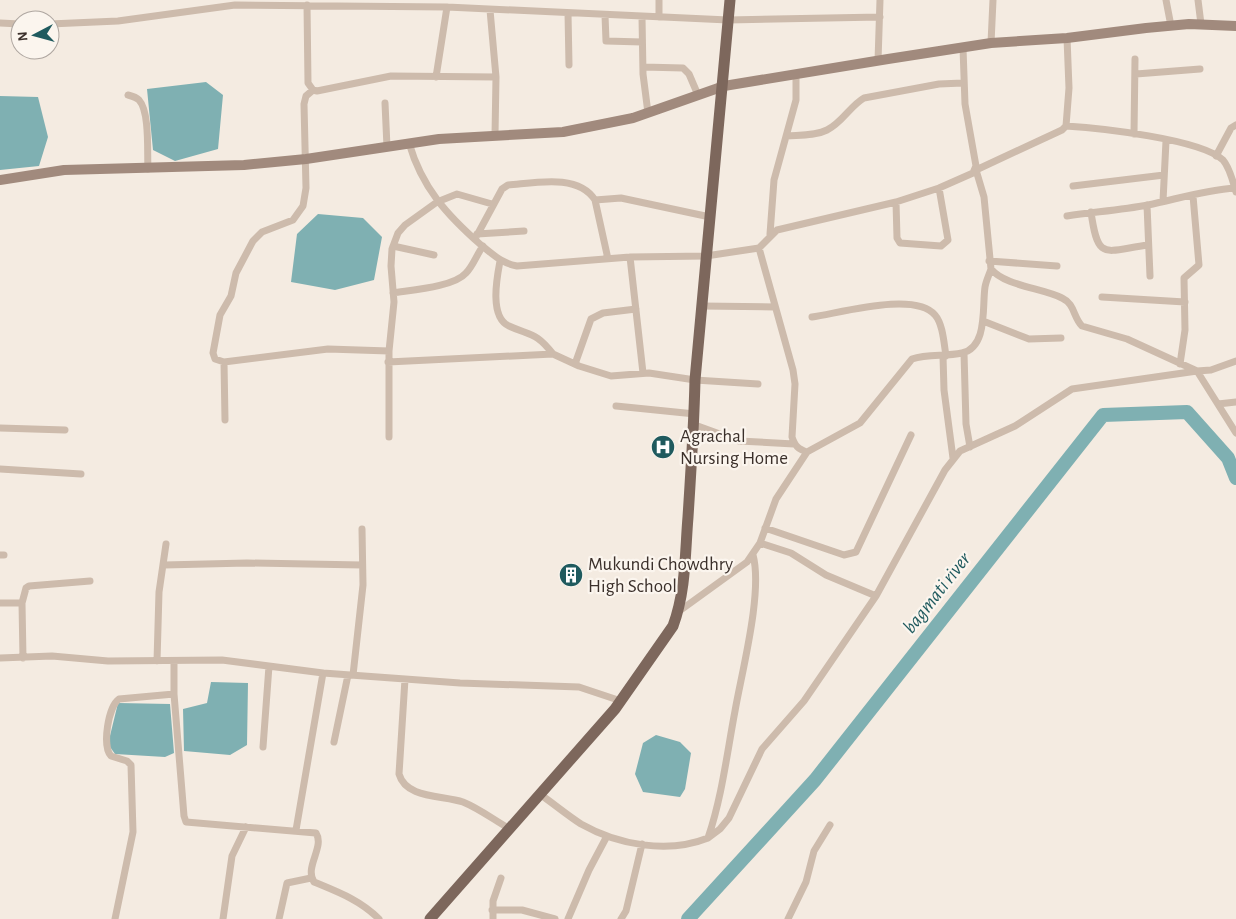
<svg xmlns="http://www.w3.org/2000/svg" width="1236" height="919" font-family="'Alegreya Sans',sans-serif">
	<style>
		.water { fill: #7fb0b2 }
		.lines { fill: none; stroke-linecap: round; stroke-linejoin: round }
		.river { stroke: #7fb0b2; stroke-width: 14 }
		.street { stroke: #cdbbac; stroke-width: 7 }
		.secondary { stroke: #a18a7d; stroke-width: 10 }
		.primary { stroke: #7d675c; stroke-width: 11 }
		.labels { text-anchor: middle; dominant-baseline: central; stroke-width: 4.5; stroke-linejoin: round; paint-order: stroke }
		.poi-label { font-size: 19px; fill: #3b302b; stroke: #fbf5ee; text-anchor: start }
		.water-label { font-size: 20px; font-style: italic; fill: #1f5a5e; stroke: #fbf5ee }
	</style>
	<rect width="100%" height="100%" fill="#f4ebe1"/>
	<path class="water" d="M 206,82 L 223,95 L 218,149 L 175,161 L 153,150 L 147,89 Z
		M 0,96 L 38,97 L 48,137 L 39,166 L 0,170 Z
		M 318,214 L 363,218 L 382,237 L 374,280 L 335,290 L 291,282 L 297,234 Z
		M 211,682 L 248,683 L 247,745 L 230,755 L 184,751 L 183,709 L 207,703 Z
		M 118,703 L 170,704 L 174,753 L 165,757 L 115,754 L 108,744 Z
		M 656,735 L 680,742 L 691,753 L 685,789 L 680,797 L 643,792 L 635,774 L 643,743 Z"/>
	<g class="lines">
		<path class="river" d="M 688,919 L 815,780 L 1103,415 L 1187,412 L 1228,458 L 1236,478"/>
		<path class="street" d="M 1166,0 L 1171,26
			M 1198,0 L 1201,24
			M 307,5 L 308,83 L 313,90 L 317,91 L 391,76 L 496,77
			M 490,10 L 496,77 L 495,135
			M 568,13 L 569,65
			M 605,15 L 606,41 L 642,42
			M 642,17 L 643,74 L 648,113
			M 659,17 L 659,0
			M 0,23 L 20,24
			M 50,24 L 118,21 L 235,5 L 447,7 L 728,20 L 880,17
			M 1067,38 L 1069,88 L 1066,126 L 1062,130 L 976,170 L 984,197 L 991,269 C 1005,286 1042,288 1062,298 C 1075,304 1073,317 1082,326 L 1127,339 L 1197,371 L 1211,370 L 1236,361
			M 991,43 L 993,0
			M 878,61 L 880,0
			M 643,67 L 683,68 L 689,74 L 698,95
			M 1136,74 L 1200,69
			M 436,77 L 447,7
			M 313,90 L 306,96 L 304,104 L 306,188 L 303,206 L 293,220 L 262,232 L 253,241 L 236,273 L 231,296 L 220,315 L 213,353 L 215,359 L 224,362 L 328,349 L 389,351
			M 128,95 C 132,96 136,97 139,100 C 150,112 147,153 148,169
			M 385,103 L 387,147
			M 1066,126 C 1099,128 1201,139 1223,160 C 1230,168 1233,182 1236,192
			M 1134,134 L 1135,59
			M 787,136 C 800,135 815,136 827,130 C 842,123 850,106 864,98 L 939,84 L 963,83
			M 409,143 C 422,188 447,215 481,245 C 494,255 501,263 517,266 L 630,257 L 706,256 L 759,248 L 777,230 L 896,202 L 939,188 L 973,173 L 976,166 L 965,104 L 963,48
			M 1216,156 L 1231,128 L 1236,125
			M 1073,186 L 1164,175
			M 595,200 L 621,198 L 710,217
			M 1163,201 L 1166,141
			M 896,202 L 897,238 L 900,243 L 941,246 L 948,240 L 939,188
			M 1147,205 L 1150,276
			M 1091,212 C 1098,262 1104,251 1148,245
			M 1067,216 C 1094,212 1121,210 1148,205 C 1177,199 1205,190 1235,188
			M 477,234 L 524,231
			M 770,234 L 774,180 L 796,100 L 796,74
			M 475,239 L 502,189 L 508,185 C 534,183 578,173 595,200 L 608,259
			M 393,246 L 434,255
			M 759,248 L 793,370 L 795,384 L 792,437 C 795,446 798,449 807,452
			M 630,257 L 643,373
			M 500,261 C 497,277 489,317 509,326 C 531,336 536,332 553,354
			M 989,261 L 1057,266
			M 393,293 C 411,290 454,287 466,273 C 473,266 477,254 483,246
			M 1102,297 L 1185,302
			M 702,306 L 775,307
			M 812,317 C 840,313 915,291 935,315 C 943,324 944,344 946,356
			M 983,321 L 1029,339 L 1061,338
			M 964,353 L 966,424 L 970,447
			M 943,356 L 944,390 L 953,458
			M 224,362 L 225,420
			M 388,362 L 553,354 L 579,366 L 611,376 L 649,373 L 695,380 L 758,384
			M 575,364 L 591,319 L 603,313 L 636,309
			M 1180,364 L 1185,330 L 1184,278 L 1199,265 L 1193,196
			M 1218,404 L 1236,402
			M 616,406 L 695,414
			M 695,425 L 739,441 L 794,444
			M 0,428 L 65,430
			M 389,437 L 389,351 L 394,302 L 391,266 L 392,249 L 398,233 L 405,225 L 437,202 L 457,194 L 492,204
			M 0,469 L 81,474
			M 765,528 L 844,555 L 856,552 L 911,435
			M 760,543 L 791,553 L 826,575 L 876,596
			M 0,555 L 4,555
			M 164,565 L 247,563 L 362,565
			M 0,603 L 22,603
			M 678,612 L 747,562 L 760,543 L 776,499 L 807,452 L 860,423 L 912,359 C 928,353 945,357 962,353 C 988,347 982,307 985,287 C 986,281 989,275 991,269
			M 0,658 L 52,656 L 108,661 L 222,660 L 323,673 L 460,683 L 579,687 L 621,701
			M 23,658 L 22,603 L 26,588 L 29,586 L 90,581
			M 157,661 L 159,592 L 166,544
			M 174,661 L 174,694 L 184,816 L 186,822 L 316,833 C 325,847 304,867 314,882 C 338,892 360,900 379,919
			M 353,675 L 363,585 L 362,529
			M 405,679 L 399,774 C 406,799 443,795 463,802 C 480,809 494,820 510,829
			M 334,742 L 348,675
			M 263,747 L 269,666
			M 541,795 C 554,804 567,815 581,824 C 618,845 668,854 708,838 C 722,797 727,753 735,711 C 742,671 763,592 753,555
			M 296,830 L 323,673
			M 708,838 L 720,829 L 729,818 L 762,749 L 804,701 L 876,596 L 945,470 L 960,451 L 1015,426 L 1072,389 L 1197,371 L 1236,433
			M 492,910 L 522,910 L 555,919
			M 115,919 L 133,832 L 131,765 L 127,761 L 111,756 C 102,746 108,707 119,699 L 174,694
			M 223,919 L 232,856 L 246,827
			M 279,919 L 287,883 L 311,878
			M 493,919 L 493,901 L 501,878
			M 568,919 L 589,870 L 607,836
			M 621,919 L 626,911 L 642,844
			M 788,919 L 806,882 L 814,851 L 830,825"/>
		<path class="secondary" d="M 0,180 L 64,170 L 244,165 L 306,159 L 439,139 L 563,132 L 633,118 L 724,86 L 888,59 L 991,43 L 1067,38 L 1146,28 L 1189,24 L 1236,26"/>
		<path class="primary" d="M 430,919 L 615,709 L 673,626 C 686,591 685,553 688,517 C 691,471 694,425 695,380 L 730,0"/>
	</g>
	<defs>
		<g id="hospital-disc" transform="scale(1.25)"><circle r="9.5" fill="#1f5a5e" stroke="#fbf5ee"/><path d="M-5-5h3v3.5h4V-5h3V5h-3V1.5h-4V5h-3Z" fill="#fff"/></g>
		<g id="building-disc" transform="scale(1.25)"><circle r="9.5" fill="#1f5a5e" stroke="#fbf5ee"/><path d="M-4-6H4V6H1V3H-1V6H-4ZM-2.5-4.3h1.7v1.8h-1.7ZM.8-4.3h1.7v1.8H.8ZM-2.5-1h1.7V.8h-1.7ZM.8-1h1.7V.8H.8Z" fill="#fff"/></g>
	</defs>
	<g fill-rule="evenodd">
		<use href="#hospital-disc" x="663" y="447"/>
		<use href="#building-disc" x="571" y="575"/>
	</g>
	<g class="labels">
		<g class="poi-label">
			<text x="680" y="436">Agrachal<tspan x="680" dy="22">Nursing Home</tspan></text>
			<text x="588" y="564">Mukundi Chowdhry<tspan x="588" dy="22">High School</tspan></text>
		</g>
		<g class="water-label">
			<text transform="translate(937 593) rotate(-52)">bagmati river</text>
		</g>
	</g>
	<g transform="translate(35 35) rotate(264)"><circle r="24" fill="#fbf5ee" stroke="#aea6a0"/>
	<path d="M0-4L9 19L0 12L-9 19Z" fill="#1f5a5e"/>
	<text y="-8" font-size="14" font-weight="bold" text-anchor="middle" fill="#3b302b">N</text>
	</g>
</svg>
